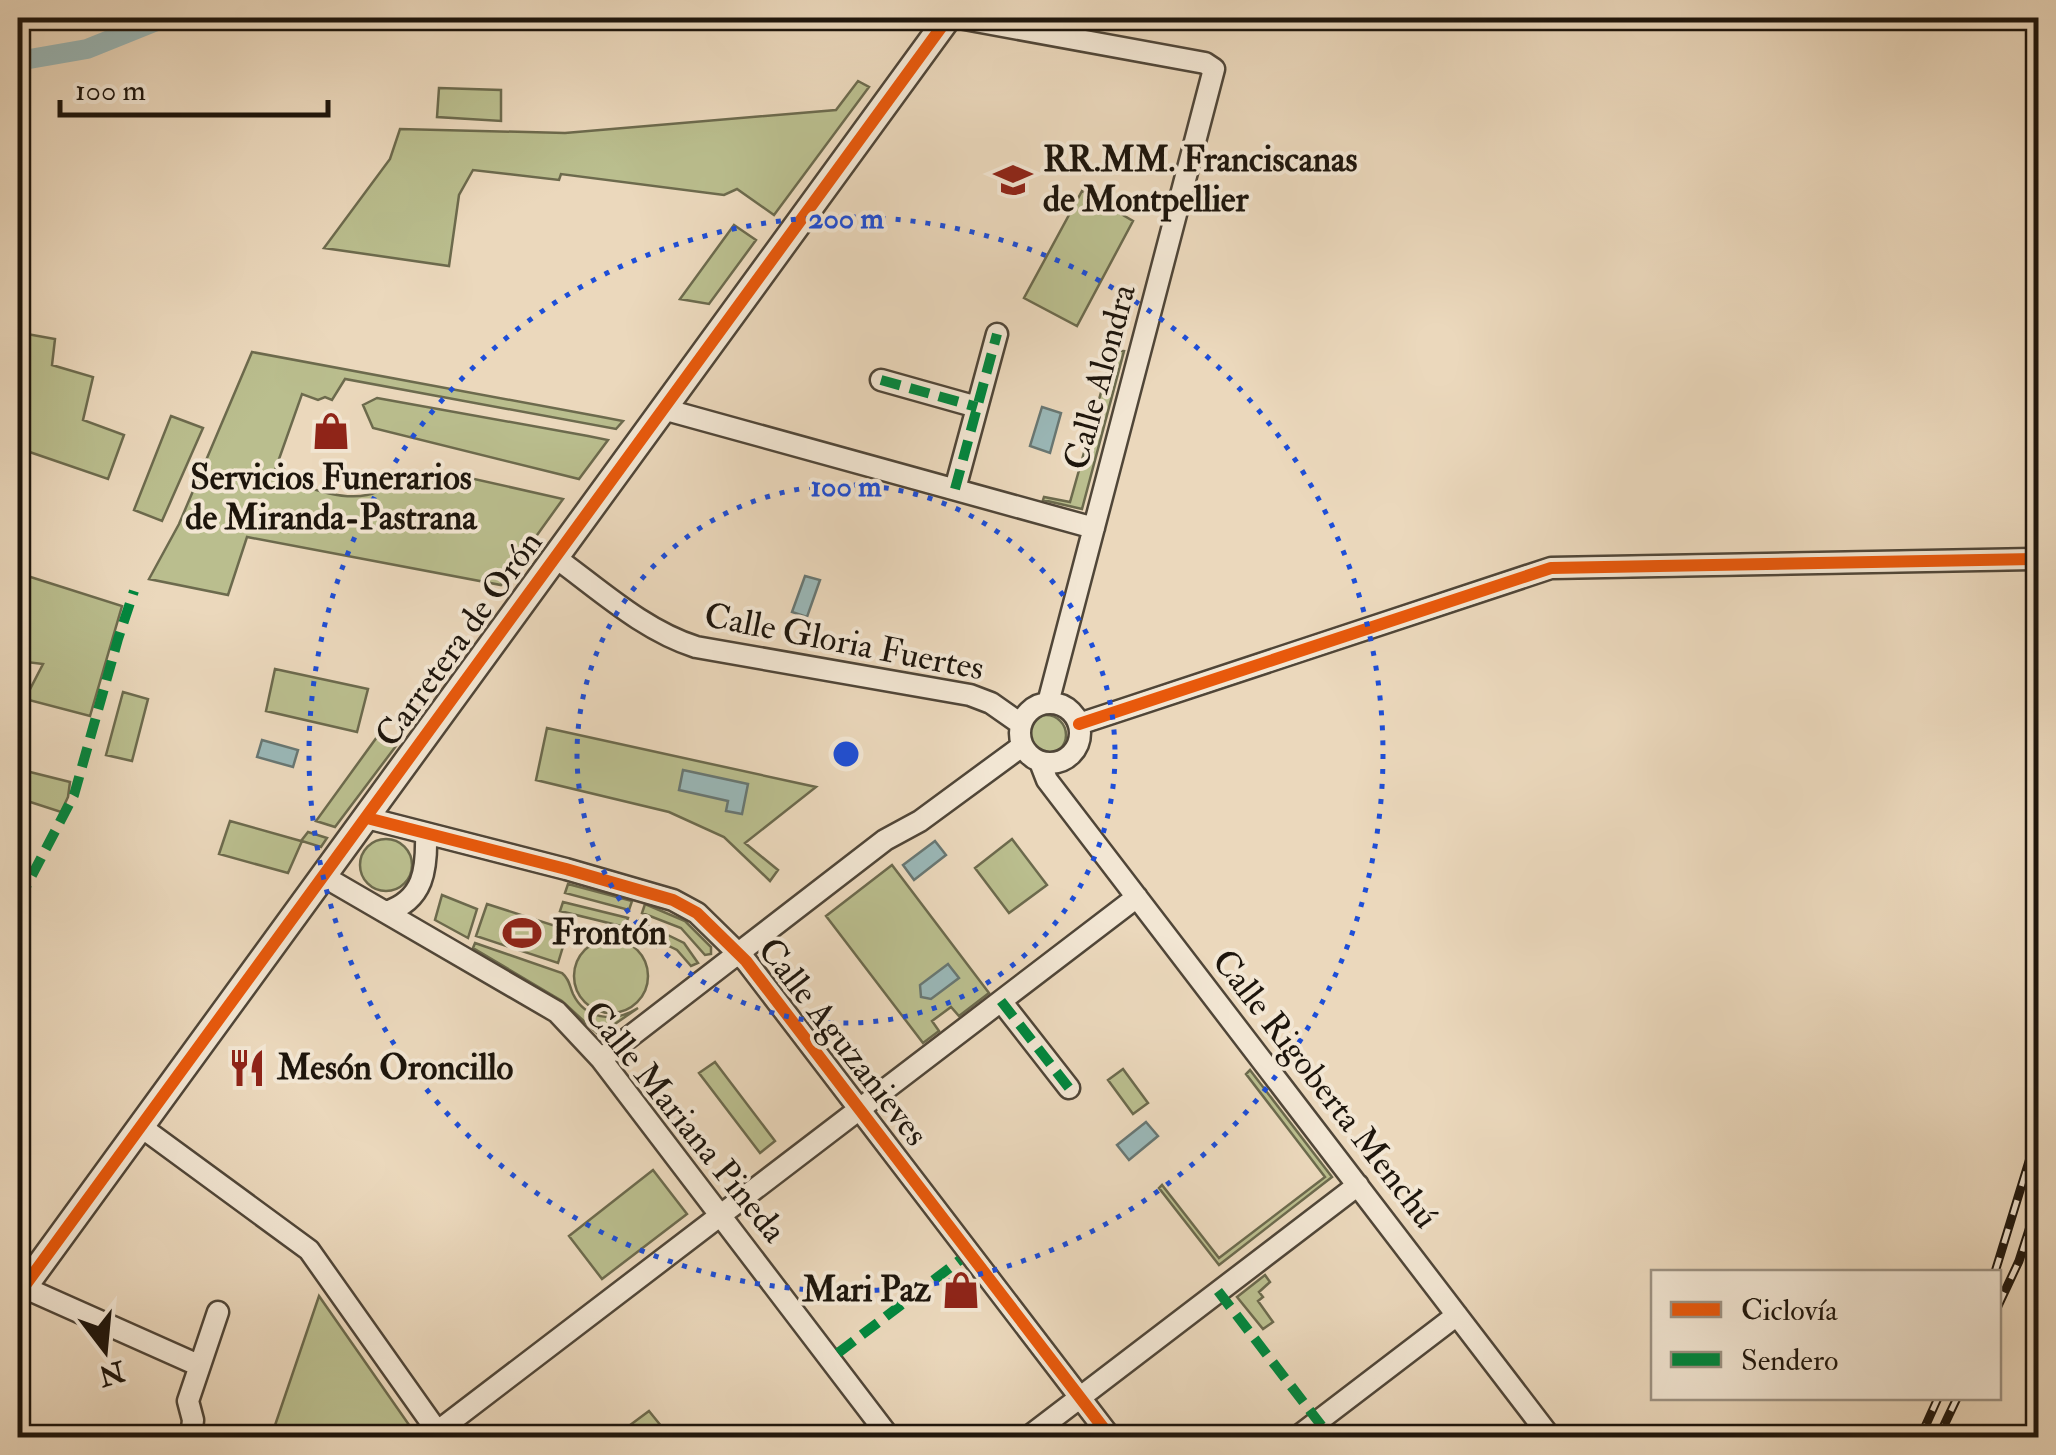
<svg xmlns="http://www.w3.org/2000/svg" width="2056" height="1455" font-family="'IM FELL Double Pica',serif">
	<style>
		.green { fill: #babe8e; stroke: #6c6a4d; stroke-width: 2.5 }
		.water { fill: #9ab8b8; stroke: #687773; stroke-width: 2.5 }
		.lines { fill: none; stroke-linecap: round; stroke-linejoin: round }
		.canal { stroke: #9ab8b8; stroke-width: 20 }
		.minor-casing { stroke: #504638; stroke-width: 25 }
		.tertiary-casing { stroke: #504638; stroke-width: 30 }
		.minor { stroke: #f2e6d3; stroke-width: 20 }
		.tertiary { stroke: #f2e6d3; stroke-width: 25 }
		.rail-casing { stroke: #1d150c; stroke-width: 9 }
		.rail { stroke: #f2e6d3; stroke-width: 5; stroke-dasharray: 15; stroke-linecap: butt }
		.quiet { stroke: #00873e; stroke-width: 10; stroke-dasharray: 20 10; stroke-linecap: butt }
		.cycleway-casing { stroke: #f2e6d3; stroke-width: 19 }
		.cycleway { stroke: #e8590c; stroke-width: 12 }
		.ring { fill: none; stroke: #1d4ed8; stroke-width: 5; stroke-dasharray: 5 10 }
		.labels { text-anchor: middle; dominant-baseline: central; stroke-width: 8; stroke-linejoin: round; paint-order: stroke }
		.poi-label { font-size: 35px; font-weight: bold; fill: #1d150c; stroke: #f2e6d3; text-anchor: start }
		.street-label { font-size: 35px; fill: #1d150c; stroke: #f2e6d3 }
		.centre { fill: #1d4ed8; stroke: #f2e6d3; stroke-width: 5 }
		.ring-label { font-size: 30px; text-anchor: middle; font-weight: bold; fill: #1d4ed8; stroke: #f2e6d3; stroke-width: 8; stroke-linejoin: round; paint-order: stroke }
	</style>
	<rect width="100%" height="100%" fill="#ebd8bc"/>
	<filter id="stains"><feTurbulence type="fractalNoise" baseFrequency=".002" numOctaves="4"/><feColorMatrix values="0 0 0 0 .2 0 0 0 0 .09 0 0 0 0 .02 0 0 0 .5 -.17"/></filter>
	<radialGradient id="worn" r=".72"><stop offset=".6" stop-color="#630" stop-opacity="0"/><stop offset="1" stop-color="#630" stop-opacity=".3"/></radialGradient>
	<path class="green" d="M 858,81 L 869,87 L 774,215 L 737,189 L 724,195 L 561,174 L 559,180 L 473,170 L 459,195 L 449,266 L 324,248 L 390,159 L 400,129 L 565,133 L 836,110 Z
		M 439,88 L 501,90 L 501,121 L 437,117 Z
		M 1082,191 L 1133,221 L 1077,326 L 1024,298 Z
		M 734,225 L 756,240 L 709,304 L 680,299 Z
		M 27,334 L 55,339 L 52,365 L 93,377 L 83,420 L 124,435 L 108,479 L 18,448 L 18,395 Z
		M 1113,350 L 1124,351 L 1082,509 L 1043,500 L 1044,497 L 1070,502 Z
		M 252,352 L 602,417 L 623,421 L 616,429 L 345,379 L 332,400 L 325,397 L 318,400 L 302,394 L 273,476 C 302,485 337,501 367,495 C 394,490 402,471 434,470 L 563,499 L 501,585 L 247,537 L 228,595 L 149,579 L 179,524 Z
		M 377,398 L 588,436 L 608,440 L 579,479 L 373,428 L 363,405 Z
		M 171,416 L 203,428 L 162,521 L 134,510 Z
		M 18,573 L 122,606 L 90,716 L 25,699 L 43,664 L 18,661 Z
		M 275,669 L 368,689 L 357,732 L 266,711 Z
		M 123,692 L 148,699 L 132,761 L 106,755 Z
		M1026 735a20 20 0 1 1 40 0a20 20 0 1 1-40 0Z
		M 547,728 L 816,787 L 745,843 L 778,870 L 770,881 L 724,837 L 669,812 L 536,780 Z
		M 377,737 L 399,742 L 335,827 L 316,821 Z
		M 18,769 L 70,782 L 68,797 L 61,812 L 18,798 Z
		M 230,821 L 301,841 L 308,832 L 327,838 L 321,847 L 302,841 L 288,873 L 219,854 Z
		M 1012,839 L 1047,885 L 1009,913 L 975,868 Z
		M360 865a26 26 0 1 1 52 0a26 26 0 1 1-52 0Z
		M 892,865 L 989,993 L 959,1016 L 951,1007 L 932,1021 L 939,1031 L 923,1043 L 826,916 Z
		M 568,884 L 632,901 L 629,910 L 565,893 Z
		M 442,895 L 477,909 L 468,938 L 435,920 Z
		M 563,902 L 628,918 L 625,927 L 560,911 Z
		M 487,904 L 568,930 L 558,963 L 476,936 Z
		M 645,904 L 685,921 L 711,947 L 711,954 L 705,955 L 681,928 L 642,913 Z
		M 639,921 L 684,943 L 698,963 L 691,966 L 677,950 L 636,930 Z
		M574 976a37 37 0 1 1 74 0a37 37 0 1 1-74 0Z
		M 475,943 L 562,973 C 570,980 569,985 573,994 C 586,1021 616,1022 638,1008 L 599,1035 L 562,1001 L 473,948 Z
		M 715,1062 L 775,1141 L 760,1153 L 699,1073 Z
		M 1123,1069 L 1148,1103 L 1133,1114 L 1108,1080 Z
		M 1250,1070 L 1332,1177 L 1219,1265 L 1159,1188 L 1162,1185 L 1219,1258 L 1325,1177 L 1246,1074 Z
		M 653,1170 L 687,1214 L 602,1279 L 569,1236 Z
		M 1265,1275 L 1270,1282 L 1259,1292 L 1263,1297 L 1258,1301 L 1273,1322 L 1263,1329 L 1237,1297 Z
		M 319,1296 L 414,1432 L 408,1437 L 271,1437 Z
		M 649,1411 L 670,1437 L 614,1437 Z"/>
	<path class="water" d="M 1042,407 L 1061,413 L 1050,453 L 1030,446 Z
		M 805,576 L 820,580 L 807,617 L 792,612 Z
		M 262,740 L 298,750 L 293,767 L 257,757 Z
		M 683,770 L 748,784 L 742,814 L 726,811 L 728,801 L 679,790 Z
		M 935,841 L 946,855 L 914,880 L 903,865 Z
		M 948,964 L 959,978 L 931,999 L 921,997 L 920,985 Z
		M 1146,1122 L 1158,1136 L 1129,1160 L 1117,1145 Z"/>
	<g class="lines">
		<path class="canal" d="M 18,61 L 87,49 L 164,18"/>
		<g class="minor-casing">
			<path id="minor" d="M 959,18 L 1205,63 L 1214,69 L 1048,703
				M 881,380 L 977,407
				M 663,409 L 1094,528
				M 955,489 L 997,334
				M 556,558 C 600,590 643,630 696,647 L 970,695 L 991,703 L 1021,724
				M1020 733a30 30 0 1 1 60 0a30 30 0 1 1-60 0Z
				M 1079,724 L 1551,568 L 2038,559
				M 1040,762 L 1047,780 L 1551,1438
				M 367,818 L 566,869 L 673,900 L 697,913 L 746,961 L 1111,1438
				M 323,876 L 557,1012 L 601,1059 L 890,1438
				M 386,912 C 424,900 427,869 426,834
				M 1001,1001 L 1069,1088
				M 601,1059 L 885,840 L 920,821 L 1022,746
				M 140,1126 L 309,1250 L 442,1438
				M 23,1287 L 198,1365
				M 191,1438 L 193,1420 L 188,1401 L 218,1312
				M 429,1438 L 1137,897
				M 1027,1438 L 1358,1185
				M 1296,1438 L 1457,1315"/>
		</g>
		<g class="tertiary-casing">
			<path id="tertiary" d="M 18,1295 L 948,18"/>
		</g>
		<use href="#minor" class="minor"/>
		<use href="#tertiary" class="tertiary"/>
		<g class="rail-casing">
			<path id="rail" d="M 1995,1272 L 2038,1132
				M 1998,1306 L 2019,1261 L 2038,1202
				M 1920,1438 L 1938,1398
				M 1938,1438 L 1957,1398"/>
		</g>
		<use href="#rail" class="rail"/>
		<path class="quiet" d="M 881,380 L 977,407
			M 955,489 L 997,334
			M 18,902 L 74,795 L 118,639 L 134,591
			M 1001,1001 L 1069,1088
			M 1218,1291 L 1331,1438
			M 838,1353 L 960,1260"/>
		<g class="cycleway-casing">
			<path id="cycleway" d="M 1079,724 L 1551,568 L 2038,559
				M 367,818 L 566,869 L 673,900 L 697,913 L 746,961 L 1111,1438
				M 18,1295 L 948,18"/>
		</g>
		<use href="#cycleway" class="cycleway"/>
	</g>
	<g class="ring">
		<circle cx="846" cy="754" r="269"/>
		<circle cx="846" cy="754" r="537"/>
	</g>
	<defs>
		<g id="school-bare" transform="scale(3)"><path d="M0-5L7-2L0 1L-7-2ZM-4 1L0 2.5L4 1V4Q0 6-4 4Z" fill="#8f2418" stroke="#f2e6d3" stroke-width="2.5" paint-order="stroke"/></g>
		<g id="shop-bare" transform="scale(3)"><path d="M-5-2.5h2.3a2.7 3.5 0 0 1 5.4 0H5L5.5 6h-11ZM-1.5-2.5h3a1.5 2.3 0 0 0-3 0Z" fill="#8f2418" stroke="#f2e6d3" stroke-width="2.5" paint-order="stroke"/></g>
		<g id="stadium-bare" transform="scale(3)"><path d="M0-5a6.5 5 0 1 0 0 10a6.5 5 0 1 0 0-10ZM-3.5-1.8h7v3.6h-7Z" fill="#8f2418" stroke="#f2e6d3" stroke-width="2.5" paint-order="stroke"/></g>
		<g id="restaurant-bare" transform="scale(3)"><path d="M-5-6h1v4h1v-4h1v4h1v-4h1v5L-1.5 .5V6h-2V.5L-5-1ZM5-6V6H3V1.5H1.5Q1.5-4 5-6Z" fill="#8f2418" stroke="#f2e6d3" stroke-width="2.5" paint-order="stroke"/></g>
	</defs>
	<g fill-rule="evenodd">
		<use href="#school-bare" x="1013" y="180"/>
		<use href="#shop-bare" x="331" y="431"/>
		<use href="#stadium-bare" x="522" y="933"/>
		<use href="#restaurant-bare" x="247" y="1068"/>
		<use href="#shop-bare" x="961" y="1290"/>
	</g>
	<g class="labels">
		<g class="poi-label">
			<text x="1043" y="160">RR.MM. Franciscanas<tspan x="1043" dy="40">de Montpellier</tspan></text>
			<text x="331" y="478" text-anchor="middle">Servicios Funerarios<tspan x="331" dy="40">de Miranda-Pastrana</tspan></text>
			<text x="552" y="933">Frontón</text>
			<text x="277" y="1068">Mesón Oroncillo</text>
			<text x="931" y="1290" text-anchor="end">Mari Paz</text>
		</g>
		<g class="street-label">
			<text transform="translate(1100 377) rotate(-75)">Calle Alondra</text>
			<text transform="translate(459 639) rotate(-54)">Carretera de Orón</text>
			<text transform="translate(844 642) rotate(11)">Calle Gloria Fuertes</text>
			<text transform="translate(843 1042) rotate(52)">Calle Aguzanieves</text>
			<text transform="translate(1325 1089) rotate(52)">Calle Rigoberta Menchú</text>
			<text transform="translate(685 1122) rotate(51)">Calle Mariana Pineda</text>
		</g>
	</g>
	<circle cx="846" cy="754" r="15" class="centre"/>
	<g class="ring-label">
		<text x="846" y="228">200 m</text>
		<text x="846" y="496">100 m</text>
	</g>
	<rect width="2056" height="1455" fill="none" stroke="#ebd8bc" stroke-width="60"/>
	<rect x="20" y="20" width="2016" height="1415" fill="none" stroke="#1d150c" stroke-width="5"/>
	<rect x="30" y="30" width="1996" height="1395" fill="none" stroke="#1d150c" stroke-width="2.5"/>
	<rect x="1651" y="1270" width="350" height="130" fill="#f2e6d3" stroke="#9d9283" stroke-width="2.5"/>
	<rect x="1671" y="1302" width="50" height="15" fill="#e8590c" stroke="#9d9283" stroke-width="2.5"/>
	<text x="1741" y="1320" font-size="30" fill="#1d150c">Ciclovía</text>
	<rect x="1671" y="1352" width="50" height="15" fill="#00873e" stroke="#9d9283" stroke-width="2.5"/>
	<text x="1741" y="1370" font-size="30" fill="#1d150c">Sendero</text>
	<g transform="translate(105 1350) rotate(164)" stroke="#f2e6d3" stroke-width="8" paint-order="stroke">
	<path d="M0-8L18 38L0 25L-18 38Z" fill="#1d150c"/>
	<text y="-15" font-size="28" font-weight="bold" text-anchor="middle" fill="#1d150c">N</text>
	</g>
	<path d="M60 100v15h268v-15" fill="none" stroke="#1d150c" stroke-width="5"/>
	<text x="75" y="100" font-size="30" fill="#1d150c" stroke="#f2e6d3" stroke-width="8" paint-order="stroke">100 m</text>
	<rect width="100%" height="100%" filter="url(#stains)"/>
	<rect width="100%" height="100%" fill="url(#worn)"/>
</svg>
